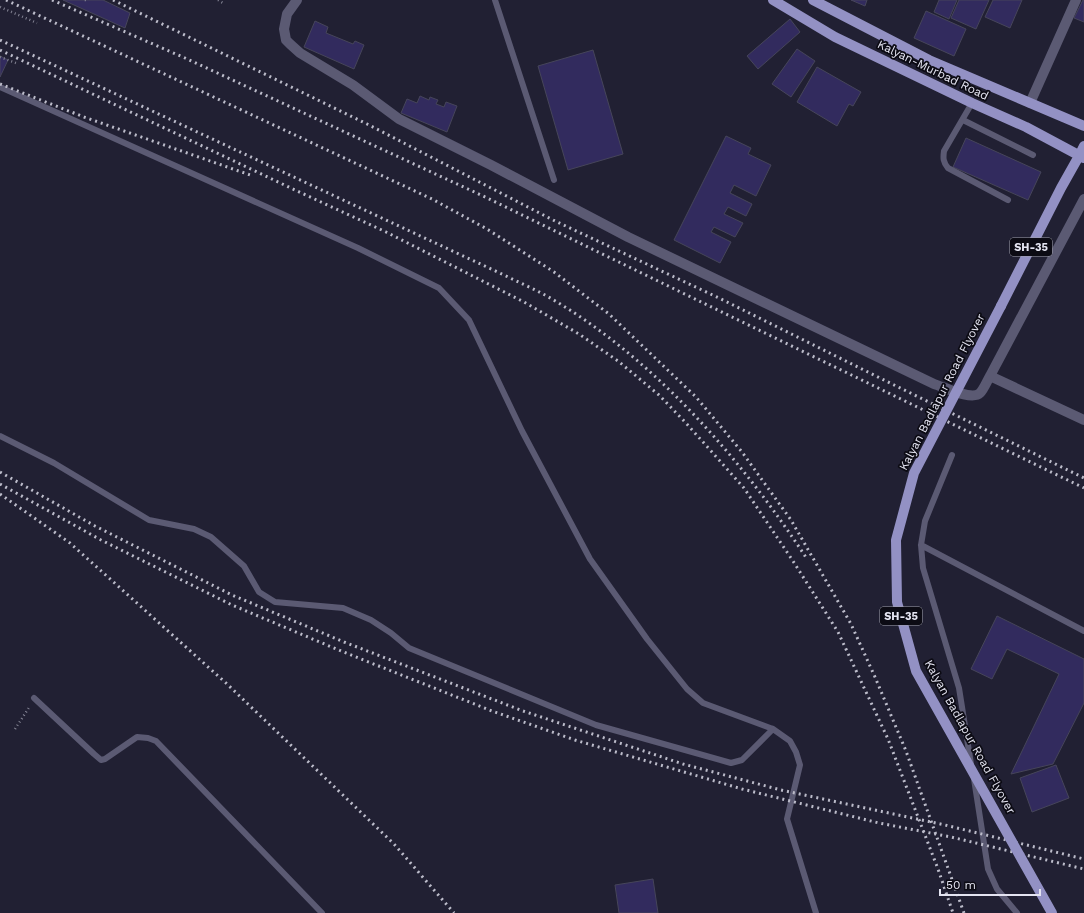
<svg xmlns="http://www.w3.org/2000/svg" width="1084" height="913" font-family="'Work Sans',sans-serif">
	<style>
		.building { fill: #322b5e; stroke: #46455a }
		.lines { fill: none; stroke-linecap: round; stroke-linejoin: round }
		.path { stroke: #858595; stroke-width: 2.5; stroke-dasharray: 1 3; stroke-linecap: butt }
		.lane { stroke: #5b5a73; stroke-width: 6 }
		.street { stroke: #5b5a73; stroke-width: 10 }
		.primary { stroke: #9391c4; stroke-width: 10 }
		.rail { stroke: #bcbcca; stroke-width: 3; stroke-dasharray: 2 4; stroke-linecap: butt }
		.primary-bridge { stroke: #9391c4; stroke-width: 10 }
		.labels { text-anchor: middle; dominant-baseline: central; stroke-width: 3.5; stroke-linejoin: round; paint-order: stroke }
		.shield { fill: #0c0b14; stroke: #a3a3af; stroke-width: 1 }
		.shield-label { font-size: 11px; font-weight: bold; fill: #e4e4f1 }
		.street-label { font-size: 12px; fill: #e4e4f1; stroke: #0c0b14 }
	</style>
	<rect width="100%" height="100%" fill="#212033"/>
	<path class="building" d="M 63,0 L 103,0 L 130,13 L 125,28 Z
		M 851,0 L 867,0 L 865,6 Z
		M 939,0 L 957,0 L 949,19 L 934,12 Z
		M 959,0 L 989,0 L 976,29 L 951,18 Z
		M 993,0 L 1022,0 L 1010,28 L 985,17 Z
		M 1083,0 L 1084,0 L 1084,22 L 1074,18 Z
		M 926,11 L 966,29 L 954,56 L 914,38 Z
		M 790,19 L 800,32 L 758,69 L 747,56 Z
		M 315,21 L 328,27 L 326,33 L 353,44 L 355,41 L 364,45 L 354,69 L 304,47 Z
		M 797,49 L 815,61 L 791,97 L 772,84 Z
		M 593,50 L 623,154 L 568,170 L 538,66 Z
		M 0,56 L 8,60 L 0,77 Z
		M 817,67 L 861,92 L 853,106 L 849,104 L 837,126 L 797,102 Z
		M 420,96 L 429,100 L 430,97 L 438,100 L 436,104 L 444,107 L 446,102 L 457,106 L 447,132 L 401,113 L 407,99 L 417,103 Z
		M 726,136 L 751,148 L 748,154 L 771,165 L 756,196 L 734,185 L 730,193 L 752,204 L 746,216 L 728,207 L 724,214 L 743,223 L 735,237 L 714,227 L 711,232 L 731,242 L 720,263 L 674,240 Z
		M 966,138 L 1041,172 L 1028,200 L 953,167 Z
		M 997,616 L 1084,659 L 1084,703 L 1053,764 L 1011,774 L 1059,674 L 1007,649 L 992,679 L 971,669 Z
		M 1056,765 L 1069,798 L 1032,812 L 1020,778 Z
		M 653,879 L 658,913 L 619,913 L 615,885 Z"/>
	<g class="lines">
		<path class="path" d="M 85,0 L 87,1
			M 218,0 L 223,3
			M 0,7 L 37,23
			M 0,57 L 16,63
			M 15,729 L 30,706"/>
		<path class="lane" d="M 495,0 L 554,180
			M 0,87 L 358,248 L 439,288 L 469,320 L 522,431 L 590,559 L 647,639 L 687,689 L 703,703 L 773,729 L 790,741 L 796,752 L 800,765 L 787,819 L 816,913
			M 972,103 L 944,151 C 943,158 943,162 948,168 L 1008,200
			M 963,120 L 1033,155
			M 0,436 L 54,463 L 149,520 L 194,529 L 211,537 L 244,566 L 259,592 L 275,602 L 343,608 L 371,620 L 391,633 L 409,648 L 596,725 L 731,763 L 742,760 L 773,729
			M 952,455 L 925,521 L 921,545 L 923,568 L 959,688 L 971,764
			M 921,545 L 1084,631
			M 34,698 L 94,754 L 101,760 L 105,759 L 137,737 L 148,738 L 156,741 L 322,913
			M 974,779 L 988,869 L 997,889 L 1017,913"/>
		<path class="street" d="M 297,0 L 287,14 L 284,29 L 286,40 L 290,44 L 300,53 L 353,85 L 399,119 L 491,165 L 628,237 L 934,384 C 944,387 972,401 980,393 C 984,389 987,381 990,376 L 1084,199
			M 1030,103 L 1076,0
			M 990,376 L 1084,420"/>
		<path class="primary" d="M 773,0 L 835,37 L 972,103 L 1026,127 L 1084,158
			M 813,0 L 929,60 L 1084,126
			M 1001,306 L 1061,188 L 1079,156 L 1084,146"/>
		<path class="rail" d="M 6,0 L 432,199 L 487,229 L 554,272 L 609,314 L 696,397 L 742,452 L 791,520 L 851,624 L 875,677 L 906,751 L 964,913
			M 52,0 L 185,58 L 483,196 L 1084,488
			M 113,0 L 367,124 L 555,221 L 719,298 L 890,383 L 1084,478
			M 0,40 L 504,275 C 518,282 532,288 545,295 C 651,355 741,458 807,559
			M 0,50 L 295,190 L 386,232 L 524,302 L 579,334 L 618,361 L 659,395 L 686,423 L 744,488 L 793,561 L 838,632 L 888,739 L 938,869 L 953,913
			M 0,84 L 84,117 L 253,176
			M 0,472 L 95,526 L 232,595 L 344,642 L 523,711 L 683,764 L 781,790 L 945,825 L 1084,859
			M 0,484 L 101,540 L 232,605 L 341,651 L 492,711 L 575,740 L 742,789 L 879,823 L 951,837 L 1084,869
			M 0,494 L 70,543 L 226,683 L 394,844 L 454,913"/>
		<path class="primary-bridge" d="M 1001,306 L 914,473 L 896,540 L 897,602 L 916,671 L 1052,913"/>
	</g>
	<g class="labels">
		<g class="shield">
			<rect x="1010" y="238" width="42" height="18" rx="3"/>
			<rect x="880" y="607" width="42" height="18" rx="3"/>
		</g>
		<g class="shield-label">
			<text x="1031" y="247">SH-35</text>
			<text x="901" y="616">SH-35</text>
		</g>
		<g class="street-label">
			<text transform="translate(933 70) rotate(26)">Kalyan-Murbad Road</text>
			<text transform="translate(942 392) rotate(-63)">Kalyan Badlapur Road Flyover</text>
			<text transform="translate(970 737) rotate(61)">Kalyan Badlapur Road Flyover</text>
		</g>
	</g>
	<path d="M940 889v6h100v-6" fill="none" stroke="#e4e4f1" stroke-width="2"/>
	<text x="946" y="889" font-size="12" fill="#e4e4f1" stroke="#0c0b14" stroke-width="3" paint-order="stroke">50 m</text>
</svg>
